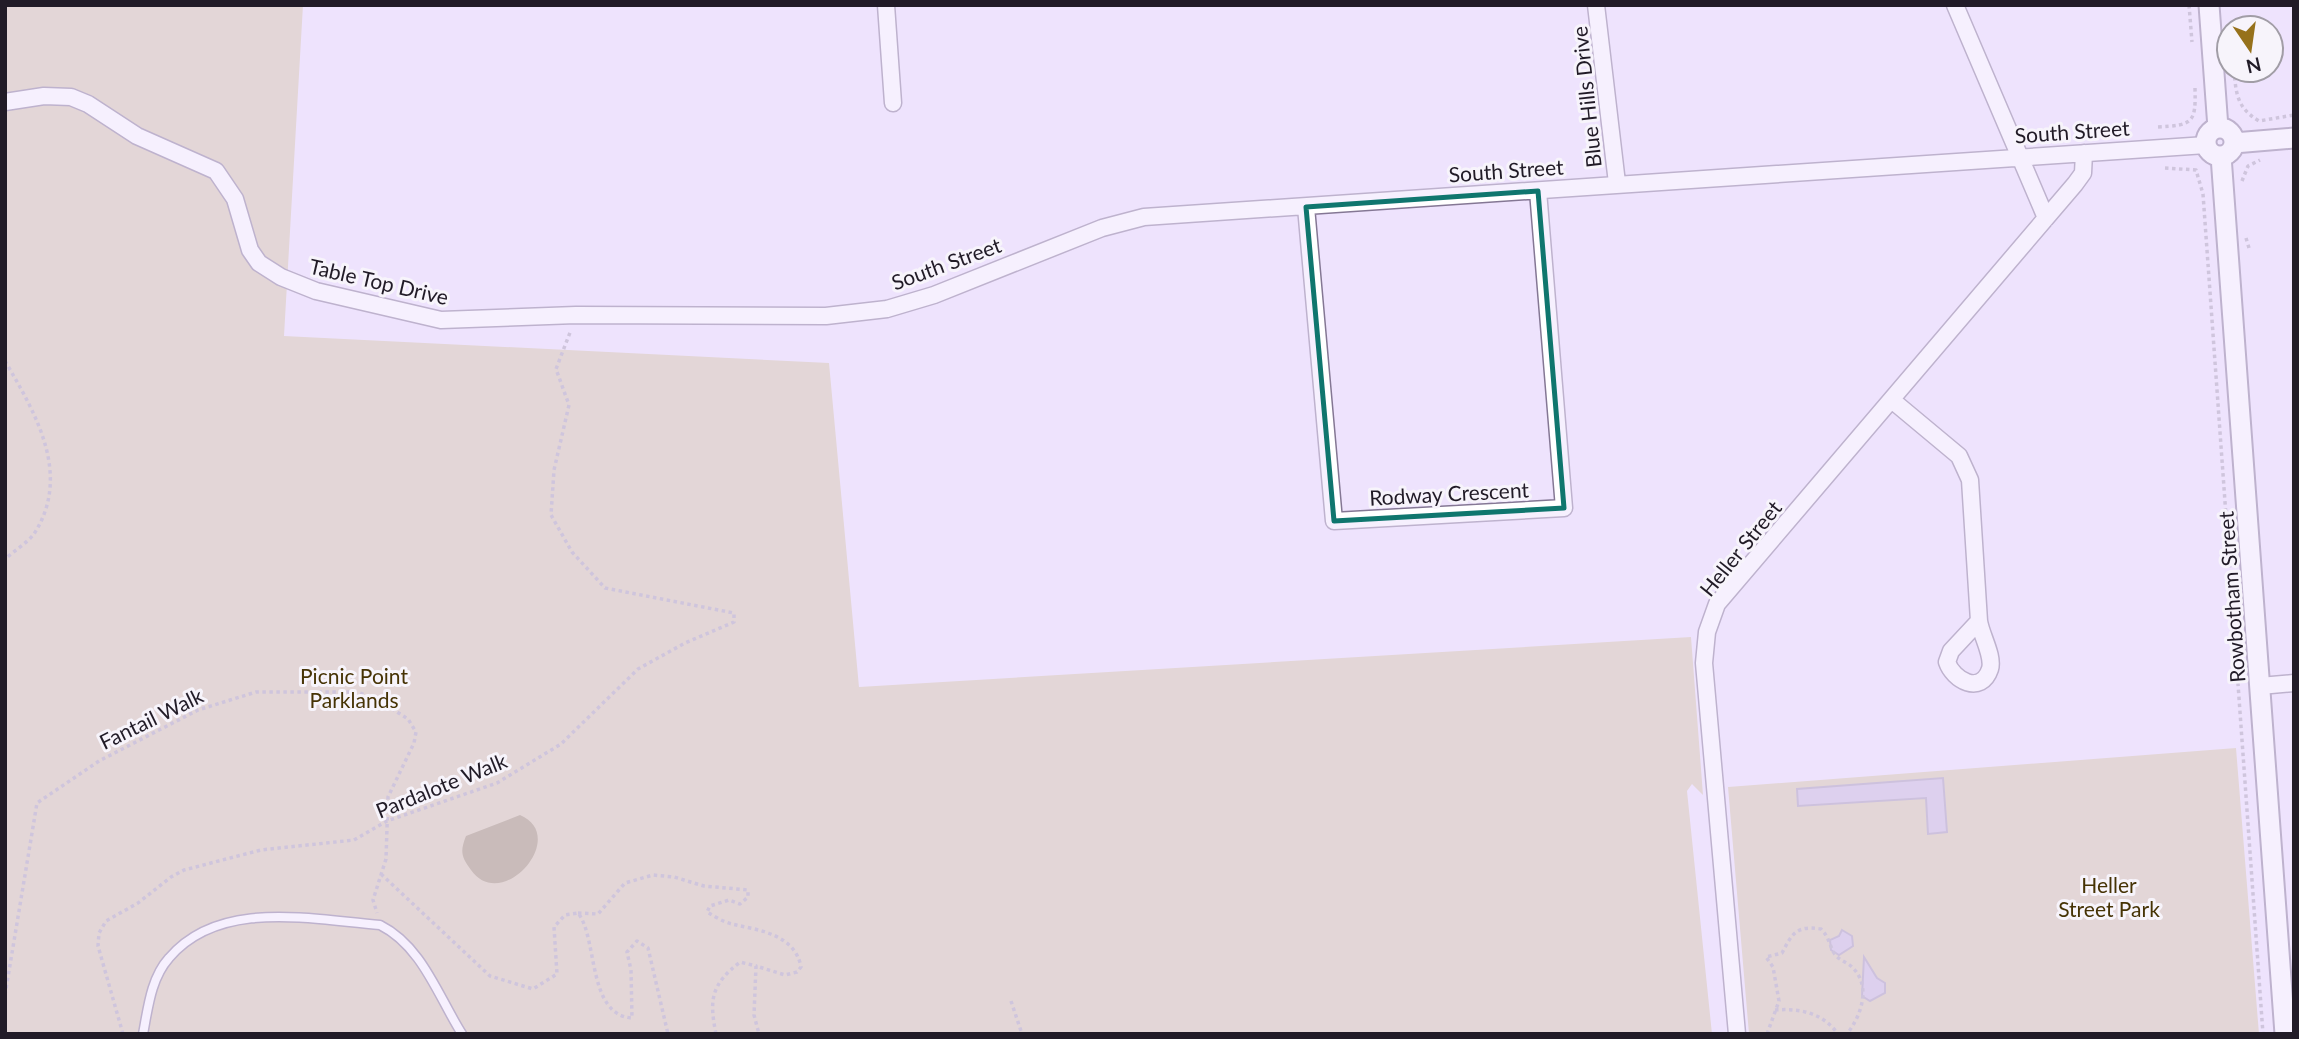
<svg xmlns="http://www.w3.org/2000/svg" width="2299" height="1039" font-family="Lato,sans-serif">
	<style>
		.green { fill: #d5c6a9 }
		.water { fill: #9b8a69 }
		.building { fill: #c8b9dc; stroke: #a598b7; stroke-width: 2 }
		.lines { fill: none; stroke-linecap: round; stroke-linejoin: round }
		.service-casing { stroke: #847794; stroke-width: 11 }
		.minor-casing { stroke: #847794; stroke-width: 19 }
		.tertiary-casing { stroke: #847794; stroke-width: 23 }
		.path { stroke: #a9a0b5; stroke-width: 3.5; stroke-dasharray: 3.5 3.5; stroke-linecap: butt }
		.service { stroke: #fff; stroke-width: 8 }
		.minor { stroke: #fff; stroke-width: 16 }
		.tertiary { stroke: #fff; stroke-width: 19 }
		.marked { fill: none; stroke: #0f766e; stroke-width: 5; stroke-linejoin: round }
		.labels { text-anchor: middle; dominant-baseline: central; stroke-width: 6; stroke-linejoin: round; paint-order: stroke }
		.street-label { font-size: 21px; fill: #211b27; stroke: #f7f4fb }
		.park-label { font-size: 21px; fill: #463305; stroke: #f7f4fb }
	</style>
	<rect width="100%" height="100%" fill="#eee3fd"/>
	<path class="green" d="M 5,5 L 303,5 L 284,336 L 829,363 L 859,687 L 1691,637 L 1703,795 L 1692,784 L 1687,791 L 1712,1034 L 5,1034 Z
		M 2236,748 L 2259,1034 L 1749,1034 L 1728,787 Z"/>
	<path class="water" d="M 520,815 C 570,836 502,914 471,870 C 461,857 460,851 466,836 Z"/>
	<path class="building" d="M 1943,778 L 1947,832 L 1928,834 L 1926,798 L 1798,806 L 1797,789 Z
		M 1842,930 L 1852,936 L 1853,946 L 1839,955 L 1831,950 L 1830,940 L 1839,936 Z
		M 1864,957 L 1877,978 L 1885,983 L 1885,993 L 1870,1001 L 1862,996 Z"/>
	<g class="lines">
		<g class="service-casing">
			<path id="service" d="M 143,1034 C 148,1008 151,978 169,958 C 220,898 313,920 380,925 C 422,946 438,996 462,1034"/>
		</g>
		<g class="minor-casing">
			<path id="minor" d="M 886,5 L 893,103
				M 1596,5 L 1617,183
				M 1955,5 L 2046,218
				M 5,102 L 44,96 L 71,97 L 88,104 L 137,136 L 216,171 L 235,199 L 250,250 L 259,263 L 281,277 L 316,291 L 441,320 L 576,315 L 826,316 L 887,309 L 934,295 L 1102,228 L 1144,217 L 2206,145
				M 1306,207 L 1334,521 L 1564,508 L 1538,191
				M 1893,401 L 1959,456 L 1970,480 L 1979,621 C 1981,635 1994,656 1990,669 C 1981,696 1953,680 1947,662 L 1951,651 L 1979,621
				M 2260,686 L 2294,683
				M 1737,1034 L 1704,663 L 1707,632 L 1717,604 L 2075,184 L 2083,173 L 2084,153"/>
		</g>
		<g class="tertiary-casing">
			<path id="tertiary" d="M 2209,5 L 2218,128
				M2206 142a14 14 0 1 1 28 0a14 14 0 1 1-28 0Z
				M 2234,143 L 2294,138
				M 2221,156 L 2285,1034"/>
		</g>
		<path class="path" d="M 2189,5 L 2192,42
			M 2234,70 C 2236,94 2237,108 2259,121 L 2294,115
			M 2158,127 C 2193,125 2196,123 2195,88
			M 2165,168 L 2196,170 L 2203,194 L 2263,1034
			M 2242,181 L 2248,166 L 2260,160
			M 2246,238 L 2249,248
			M 5,361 C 36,414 72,475 34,534 C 27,543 14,551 5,559
			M 381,874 L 490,976 L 533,989 L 557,974 L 554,927 L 565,915 L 578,913 C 598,938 587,1015 632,1018 L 631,970 L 627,952 L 637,941 L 648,948 L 668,1034
			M 578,913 L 598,914 L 625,883 L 653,875 L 674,877 L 704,886 L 748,890 L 748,897 L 740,904 L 729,900 L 710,906 L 707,912 C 714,916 723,922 732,924 C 758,930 795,934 801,967 L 797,972 L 785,975 L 756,966
			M 5,995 L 37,803 L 99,761 L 198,710 L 256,692 L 357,692 L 380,701 L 408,719 L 416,732 L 414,743 L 388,797 L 386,859 L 373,900 L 377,913
			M 1011,1001 L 1022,1034
			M 1775,1010 C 1800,1008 1823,1013 1838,1034
			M 123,1034 L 98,946 L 99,933 L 106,921 L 138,903 L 171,877 L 184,870 L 261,850 L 354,840 L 387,821 L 497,783 L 561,744 L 638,669 L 685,643 L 734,622 L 734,613 L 605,588 L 572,552 L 551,515 L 554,470 L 569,405 L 556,369 L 571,330
			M 716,1034 C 709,999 711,985 740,962 L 756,966 L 754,1015 L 759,1034
			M 1767,1034 L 1779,1001 L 1773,967 L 1766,957 L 1782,953 C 1792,934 1796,925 1821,929 C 1829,937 1829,944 1834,953 C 1838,960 1847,962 1852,967 C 1872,986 1861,1016 1847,1034"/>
		<use href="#service" class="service"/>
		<use href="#minor" class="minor"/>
		<use href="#tertiary" class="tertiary"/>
	</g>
	<path d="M0 0H2299V1039H0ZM 1538,191 L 1564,508 L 1334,521 L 1306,207 Z" fill="#eee3fd" fill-opacity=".55" fill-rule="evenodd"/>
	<path class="marked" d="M 1538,191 L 1564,508 L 1334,521 L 1306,207 Z"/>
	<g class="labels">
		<g class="street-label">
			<text transform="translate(1586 97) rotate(-96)">Blue Hills Drive</text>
			<text transform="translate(2072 131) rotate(-4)">South Street</text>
			<text transform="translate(1506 170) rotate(-4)">South Street</text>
			<text transform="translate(946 263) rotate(-20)">South Street</text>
			<text transform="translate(379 281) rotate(13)">Table Top Drive</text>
			<text transform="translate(1449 493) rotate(-3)">Rodway Crescent</text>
			<text transform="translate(1740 548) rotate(-51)">Heller Street</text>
			<text transform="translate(2231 597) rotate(-94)">Rowbotham Street</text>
			<text transform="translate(151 718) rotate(-26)">Fantail Walk</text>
			<text transform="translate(441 785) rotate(-22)">Pardalote Walk</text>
		</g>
		<g class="park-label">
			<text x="354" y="675">Picnic Point<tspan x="354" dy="24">Parklands</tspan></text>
			<text x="2109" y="884">Heller<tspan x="2109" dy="24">Street Park</tspan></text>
		</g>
	</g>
	<rect width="2299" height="1039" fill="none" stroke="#211b27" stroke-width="14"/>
	<g transform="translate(2250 49) rotate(167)"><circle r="33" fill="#f7f4fb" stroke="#a19da6" stroke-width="2"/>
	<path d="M0-5L12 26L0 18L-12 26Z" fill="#96711b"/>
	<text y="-10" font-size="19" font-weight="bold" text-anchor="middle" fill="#211b27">N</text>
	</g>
</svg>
